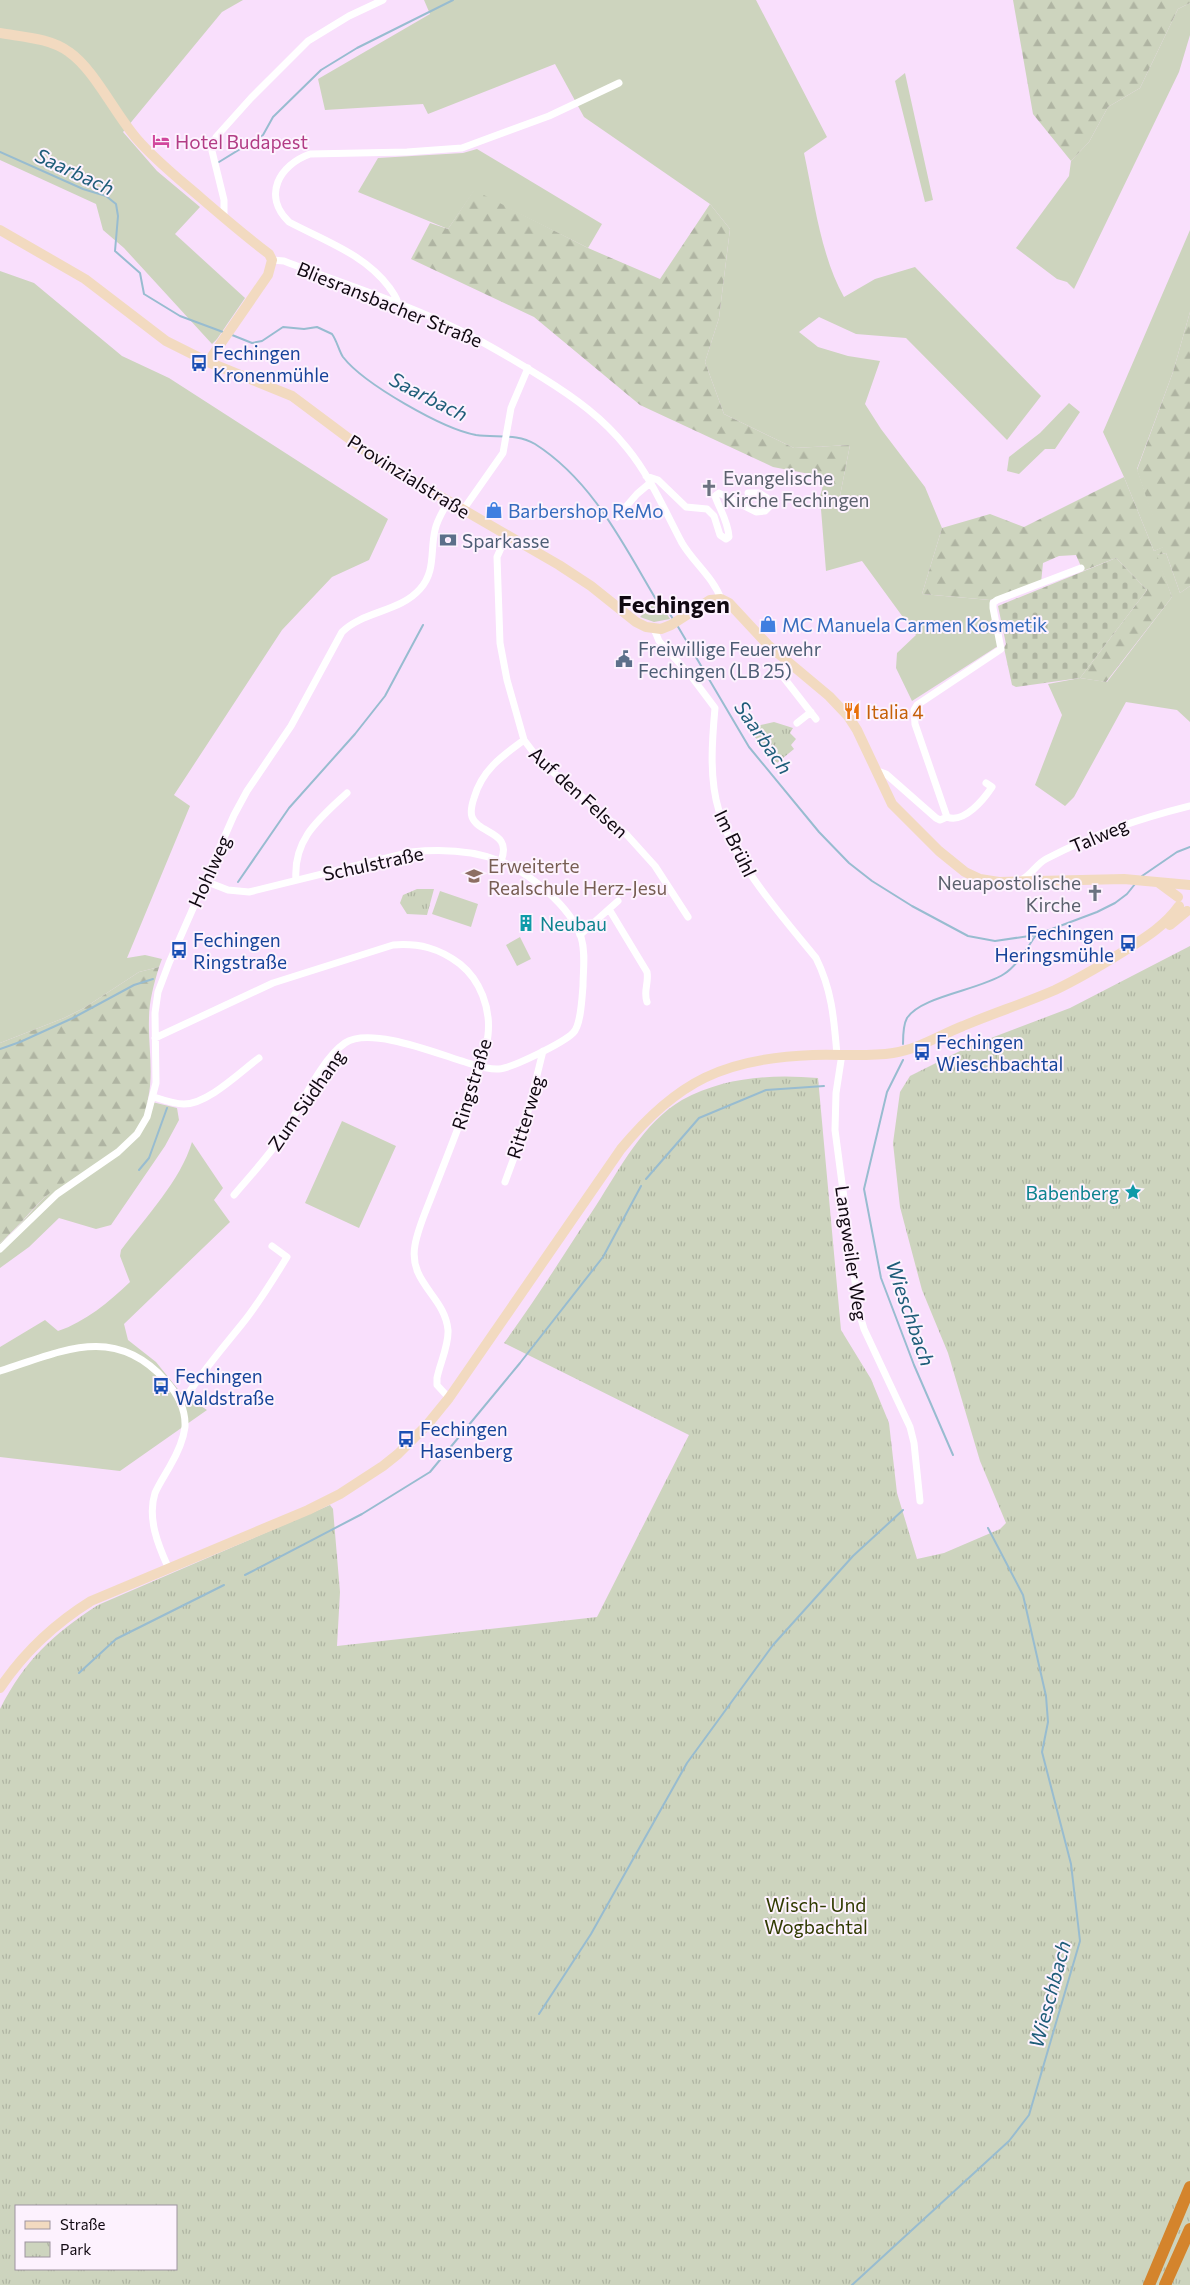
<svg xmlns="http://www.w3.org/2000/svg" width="1190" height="2285" font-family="Commissioner,sans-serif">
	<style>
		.green { fill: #cdd4be }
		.forest { fill: url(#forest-firs) }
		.cemetery { fill: url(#cemetery-stones) }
		.park { fill: url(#park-tufts); fill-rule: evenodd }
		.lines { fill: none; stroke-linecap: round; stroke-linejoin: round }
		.stream { stroke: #98bcd0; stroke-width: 2 }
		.minor { stroke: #fff; stroke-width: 7 }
		.secondary { stroke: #f2dac0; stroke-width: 10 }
		.motorway { stroke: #d4842c; stroke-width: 12 }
		.labels { text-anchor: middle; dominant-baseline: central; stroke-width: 4; stroke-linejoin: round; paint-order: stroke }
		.hotel-label { font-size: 19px; fill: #b23c85; stroke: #fdf2fe; text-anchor: start }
		.street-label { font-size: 19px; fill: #100811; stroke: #fdf2fe }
		.transit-label { font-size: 19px; fill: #164399; stroke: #fdf2fe; text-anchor: start }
		.worship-label { font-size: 19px; fill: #5b616d; stroke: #fdf2fe; text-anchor: start }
		.shop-label { font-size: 19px; fill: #366cbe; stroke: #fdf2fe; text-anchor: start }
		.service-label { font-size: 19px; fill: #4e5e75; stroke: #fdf2fe; text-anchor: start }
		.food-label { font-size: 19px; fill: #c56008; stroke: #fdf2fe; text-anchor: start }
		.education-label { font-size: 19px; fill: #785e54; stroke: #fdf2fe; text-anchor: start }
		.culture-label { font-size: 19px; fill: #0d838f; stroke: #fdf2fe; text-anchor: start }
		.park-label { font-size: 19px; fill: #313b02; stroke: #fdf2fe }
		.water-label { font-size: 20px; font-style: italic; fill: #1e5d79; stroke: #fdf2fe }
		.district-label { font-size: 24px; font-weight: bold; fill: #100811; stroke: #fdf2fe }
	</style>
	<defs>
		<pattern id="forest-firs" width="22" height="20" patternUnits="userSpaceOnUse" patternTransform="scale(1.25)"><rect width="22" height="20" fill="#cdd4be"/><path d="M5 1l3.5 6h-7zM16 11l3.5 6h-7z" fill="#afb4a2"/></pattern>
		<pattern id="cemetery-stones" width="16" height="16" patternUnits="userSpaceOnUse" patternTransform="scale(1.25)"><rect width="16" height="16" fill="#cdd4be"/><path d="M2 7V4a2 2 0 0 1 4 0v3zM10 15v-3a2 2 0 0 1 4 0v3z" fill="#afb4a2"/></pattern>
		<pattern id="park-tufts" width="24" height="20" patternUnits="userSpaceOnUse" patternTransform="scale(1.25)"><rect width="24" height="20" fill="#cdd4be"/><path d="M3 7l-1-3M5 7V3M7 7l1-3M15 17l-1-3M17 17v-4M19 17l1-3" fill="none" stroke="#afb4a2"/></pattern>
	</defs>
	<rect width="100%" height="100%" fill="#f9dffc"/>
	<path class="green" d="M 0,0 L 243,0 L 222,12 L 123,132 L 157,171 L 200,207 L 175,234 L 245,298 L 217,339 L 212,344 L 124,248 L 103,230 L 96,204 L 0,160 Z
		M 424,0 L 756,0 L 827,137 L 804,153 C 814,199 821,257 844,297 L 875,279 L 915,267 L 1041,396 L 1007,440 L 906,338 L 856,334 L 819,317 L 799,332 L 818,347 L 848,356 L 880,361 L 865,404 L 881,429 L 925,487 L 942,528 L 922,594 L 990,600 L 998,646 L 912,701 L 896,668 L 897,653 L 916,635 L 862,561 L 826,571 L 820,497 L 839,501 L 850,445 L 794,448 L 724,414 L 705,362 L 719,318 L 730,229 L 710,204 L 584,117 L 555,64 L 428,114 L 423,104 L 325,110 L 318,79 L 430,14 Z
		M 1190,3 L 1190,35 L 1179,72 L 1074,289 L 1067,282 L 1057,279 L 1016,248 L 1069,176 L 1071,161 L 1089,142 L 1108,107 L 1140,88 L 1178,9 Z
		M 905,73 L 933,200 L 925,202 L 895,81 Z
		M 477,149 L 602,224 L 588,248 L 474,191 L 448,229 L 358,192 L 378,158 L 463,153 Z
		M 1190,230 L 1190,312 L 1173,372 L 1137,469 L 1164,547 L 1154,551 L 1124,477 L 1103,432 Z
		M 0,271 L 34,283 L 122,356 L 169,378 L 388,519 L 369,560 L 332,577 L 282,630 L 174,795 L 190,806 L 127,958 L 145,955 L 162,959 L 159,967 L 139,972 L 84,1008 L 64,1018 L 0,1043 Z
		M 1069,403 L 1080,412 L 1055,449 L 1045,449 L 1019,474 L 1007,471 L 1009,457 L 1040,433 Z
		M 1166,553 L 1180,593 L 1190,586 L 1190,722 L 1177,710 L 1126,702 L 1074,797 L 1065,806 L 1035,785 L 1062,715 L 1048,684 L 1080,678 L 1107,682 L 1172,597 L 1156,555 Z
		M 653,603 L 665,611 L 670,619 L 654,622 L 640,617 Z
		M 440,891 L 478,904 L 471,927 L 432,914 Z
		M 520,937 L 531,959 L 517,966 L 506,945 Z
		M 148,1101 L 177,1108 L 179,1120 L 165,1146 L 111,1225 L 96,1229 L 59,1218 L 29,1247 L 0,1268 L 0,1243 L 9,1236 L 42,1200 Z
		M 342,1121 L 396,1146 L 359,1228 L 305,1203 Z
		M 192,1142 L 223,1188 L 214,1200 L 230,1222 L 124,1324 L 128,1340 L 156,1362 L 181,1393 L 207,1410 L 120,1471 L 0,1457 L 0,1347 L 45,1320 L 58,1331 C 85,1322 109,1302 130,1282 L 120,1256 L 121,1250 C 145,1218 181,1180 192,1142 Z"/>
	<path class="forest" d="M 1013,0 L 1190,0 L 1190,3 L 1178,9 L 1140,88 L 1108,107 L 1089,142 L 1071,161 L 1033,114 Z
		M 474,190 L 588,248 L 660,279 L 710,204 L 730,229 L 719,318 L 705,362 L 724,414 L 794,448 L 850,445 L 839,501 L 820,497 L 825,477 L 773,467 L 640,405 L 534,317 L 411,259 L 430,223 L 448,229 Z
		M 1190,312 L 1190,586 L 1180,593 L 1166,553 L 1157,555 L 1172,597 L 1106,682 L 1080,678 L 1147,590 L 1116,558 L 1083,571 L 1076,555 L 1059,556 L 1043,563 L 1041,583 L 990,600 L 922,594 L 942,528 L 990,514 L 1024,527 L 1124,477 L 1154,551 L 1163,547 L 1137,470 L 1173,372 Z
		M 159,967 C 154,984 149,1001 149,1019 C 148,1046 154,1072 148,1099 C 138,1152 78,1167 43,1199 C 28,1213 16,1230 0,1243 L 0,1043 L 64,1018 L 84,1008 L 139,972 Z"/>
	<path class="cemetery" d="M 1116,558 L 1147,590 L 1080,678 L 1016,687 L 1012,685 L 1004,648 L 1006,644 L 998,606 Z"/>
	<path class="park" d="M 774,722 L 793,728 L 790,733 L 796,739 L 791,745 L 794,749 L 777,763 L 754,736 L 752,727 Z
		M 417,889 L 434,889 L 427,915 L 407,914 L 400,903 L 403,895 Z
		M 1190,946 L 1190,2285 L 0,2285 L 0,1709 C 25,1660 52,1635 98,1605 L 330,1505 L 333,1509 L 340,1592 L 337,1646 L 597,1617 L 689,1435 L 504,1343 C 537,1298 566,1251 597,1204 C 620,1168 644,1122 682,1100 C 724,1077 771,1074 818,1078 L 841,1330 L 871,1379 L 889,1423 L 897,1493 L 917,1559 L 944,1553 L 1000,1529 L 1006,1523 L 980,1461 L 948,1353 L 922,1290 L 900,1207 L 893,1143 L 900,1092 L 910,1076 L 970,1046 L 1070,1008 ZM 16,2206 L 176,2206 L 176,2269 L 16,2269 Z"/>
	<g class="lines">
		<path class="stream" d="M 0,152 L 83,189 L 106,196 L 116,204 L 118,216 L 115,251 L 140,273 L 144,294 L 180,316 L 223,332
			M 219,162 L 263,135 L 273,117 L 321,70 L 357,48 L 453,0
			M 232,335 L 252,343 L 262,341 L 283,327 L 304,329 L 317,327 L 332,334 C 337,341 339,351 343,357 C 364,384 443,429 476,435 C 496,438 517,433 535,444 C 593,481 623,544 657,601 L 665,606 L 673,619
			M 677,625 L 749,747 L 819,832 L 849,863 L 872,881 L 912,906 L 968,936 L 995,941 L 1036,935 L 1097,912 L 1115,903 L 1127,894 L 1135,884
			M 1142,876 L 1177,852 L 1190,847
			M 238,882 L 289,808 L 355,734 L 385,696 L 423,625
			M 903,1044 C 903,1036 903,1025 907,1018 C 921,996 980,990 1004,974 C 1017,966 1027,948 1036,935
			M 0,1049 L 20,1042 L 73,1018 L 134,985 L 153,979
			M 903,1060 L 887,1092 L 864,1189 L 881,1278 L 914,1365 L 953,1455
			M 139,1170 L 149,1158 L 167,1108
			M 646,1179 L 699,1118 L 766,1090 L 824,1086
			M 245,1575 L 362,1514 L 430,1472 L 520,1363 L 603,1257 L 641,1186
			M 79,1673 L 116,1639 L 224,1585
			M 539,2014 L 591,1934 L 687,1763 L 773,1645 L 853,1556 L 903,1510
			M 852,2285 L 1009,2141 L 1029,2115 L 1080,1941 L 1071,1864 L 1042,1752 L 1048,1722 L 1046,1696 L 1023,1595 L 988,1528"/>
		<path class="minor" d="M 224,218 L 224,200 L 212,151 L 216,137 L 251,98 L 308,41 L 349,16 L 383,0
			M 272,260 L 284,261 C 343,284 405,303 461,331 C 489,345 516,361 543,378 C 575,398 603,418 627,448 C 650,476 665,511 682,543 C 693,562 713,577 721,599
			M 398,304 C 397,297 393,293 389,287 C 364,254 325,241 289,222 C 262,196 279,165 310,154 L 407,152 L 462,148 L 549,116 L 619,83
			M 646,476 L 658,480 L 686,507 L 707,509 L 714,516 L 720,535 L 726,539 L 729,537 C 728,521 720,510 715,496 L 719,493 L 756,512 L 765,511 L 770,506 L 767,498 L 759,493 L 748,493
			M 463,510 L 503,453 L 511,408 L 528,368
			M 617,517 L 637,494 L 650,483
			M 507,535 L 497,557 L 500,643 L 507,680 L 524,740 L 540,761 L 627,835 L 655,866 L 688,917
			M 654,629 L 659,641 L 691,676 L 715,708 C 712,741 709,779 719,811 C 734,863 782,916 816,958 C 832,990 834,1019 837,1055
			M 789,664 L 784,678 L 816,719
			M 797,723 L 811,712
			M 875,770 L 886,774 L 936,818 L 940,820 L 947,817 L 915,724 L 914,710 L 917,705 L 1001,649 L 993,608 L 993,603 L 997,600 L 1081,568
			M 947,817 C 964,824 984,799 992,787 L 986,783
			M 501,861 C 513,831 479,835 472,817 C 470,811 472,804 474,798 C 482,770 502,756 524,740
			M 296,880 C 293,839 319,819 347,793
			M 1021,880 C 1032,875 1035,865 1046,859 C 1094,834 1138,819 1190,806
			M 205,881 L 228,890 L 249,892 L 411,852 C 440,849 472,850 500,861 C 530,873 570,906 581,937 C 586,953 583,970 583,986 C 582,997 581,1026 573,1033 C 563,1043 512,1068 499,1069 C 488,1070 475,1065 465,1062 C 438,1054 370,1026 345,1043 C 320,1060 299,1110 282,1136 C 268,1157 250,1176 234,1195
			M 609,909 L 618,901
			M 580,935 L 609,909 L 647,972 C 649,984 643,991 647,1002
			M 155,1038 L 273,983 L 393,945 C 419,943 439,948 460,964 C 480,980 491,1008 488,1035 C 486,1055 477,1076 470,1096 C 458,1129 445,1162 432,1195 C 426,1211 418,1228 415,1245 C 408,1283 445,1296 448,1330 C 449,1345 440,1363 437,1378 L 437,1385 L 449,1398
			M 842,1054 L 836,1093 L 835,1130 L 859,1312 L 864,1329 L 910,1427 L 914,1443 L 920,1501
			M 154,1097 C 163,1100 174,1104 184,1104 C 208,1104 240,1072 259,1058
			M 505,1182 L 522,1136 L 543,1051
			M 0,1249 L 57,1194 L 118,1152 L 137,1134 L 147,1117 L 156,1083 L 155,1013 L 158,992 L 169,963 L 234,815 L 247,791 L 291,726 L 342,632 C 363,611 400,612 420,589 C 436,571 430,551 435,530 C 437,520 443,511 448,502
			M 0,1371 C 60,1352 114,1323 165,1380 C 177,1393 186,1408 185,1427 C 183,1442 177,1454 170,1466 C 165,1475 159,1484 155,1493 C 147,1518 158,1545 168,1567
			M 182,1403 C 200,1374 221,1350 242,1324 C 259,1303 273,1280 287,1257 L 272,1246"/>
		<path class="secondary" d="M 0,33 C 23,37 50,38 69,52 C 94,69 115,114 137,139 C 156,161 179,179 201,198 C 223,217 245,236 269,254 L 272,260 L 268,275 L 208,362
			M 0,230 L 85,279 L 166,341 L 208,362 L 292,396 L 379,461 L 559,565 L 591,586 L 636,622 L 646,627 L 661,629 L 671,625 L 710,600 L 721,599 L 729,603 L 768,645 L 829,696 L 848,716 L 857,730 L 892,804 L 939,851 L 965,872 L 980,879 L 999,882 L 1124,879 L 1190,885
			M 1159,883 L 1178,897
			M 1170,925 L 1187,911
			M 0,1688 C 25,1651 54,1624 91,1601 L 308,1510 L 340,1494 L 383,1466 L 398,1454 L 427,1425 L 449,1398 L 621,1149 C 677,1081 725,1058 813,1055 C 840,1054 867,1057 893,1053 C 919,1049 940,1035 963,1026 C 994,1013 1025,1003 1055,990 C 1078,979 1100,966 1121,953 C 1143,939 1164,927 1179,906"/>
		<path class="motorway" d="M 1149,2285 L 1190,2187
			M 1165,2285 L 1190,2229"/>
	</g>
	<defs>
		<g id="hotel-bare" transform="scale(1.35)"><path d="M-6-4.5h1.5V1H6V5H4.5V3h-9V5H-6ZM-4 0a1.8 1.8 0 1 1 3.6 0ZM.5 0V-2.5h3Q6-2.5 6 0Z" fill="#d1479c" stroke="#fdf2fe" stroke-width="2.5" paint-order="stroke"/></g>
		<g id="bus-bare" transform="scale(1.35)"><path d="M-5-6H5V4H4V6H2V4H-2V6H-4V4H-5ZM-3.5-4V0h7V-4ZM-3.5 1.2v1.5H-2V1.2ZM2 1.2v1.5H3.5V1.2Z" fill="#1a4fb4" stroke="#fdf2fe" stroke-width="2.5" paint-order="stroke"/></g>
		<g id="church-bare" transform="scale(1.35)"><path d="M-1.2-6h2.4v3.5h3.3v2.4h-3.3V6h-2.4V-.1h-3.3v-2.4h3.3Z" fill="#6b7280" stroke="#fdf2fe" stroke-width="2.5" paint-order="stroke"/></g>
		<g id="shop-bare" transform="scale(1.35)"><path d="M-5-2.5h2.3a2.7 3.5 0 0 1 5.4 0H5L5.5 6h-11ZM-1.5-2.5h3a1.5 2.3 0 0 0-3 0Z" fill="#3f7fe0" stroke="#fdf2fe" stroke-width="2.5" paint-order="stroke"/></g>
		<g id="bank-bare" transform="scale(1.35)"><path d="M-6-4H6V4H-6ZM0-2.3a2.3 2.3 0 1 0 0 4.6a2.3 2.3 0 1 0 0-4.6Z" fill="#5c6f8a" stroke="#fdf2fe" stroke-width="2.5" paint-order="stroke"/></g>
		<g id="civic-bare" transform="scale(1.35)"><path d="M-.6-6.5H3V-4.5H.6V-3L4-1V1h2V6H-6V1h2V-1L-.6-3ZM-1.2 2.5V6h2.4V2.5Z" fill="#5c6f8a" stroke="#fdf2fe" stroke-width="2.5" paint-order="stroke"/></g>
		<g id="restaurant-bare" transform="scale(1.35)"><path d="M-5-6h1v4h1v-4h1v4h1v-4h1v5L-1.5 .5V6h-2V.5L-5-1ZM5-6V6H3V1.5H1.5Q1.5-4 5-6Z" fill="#e8710a" stroke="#fdf2fe" stroke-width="2.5" paint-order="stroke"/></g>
		<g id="school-bare" transform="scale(1.35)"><path d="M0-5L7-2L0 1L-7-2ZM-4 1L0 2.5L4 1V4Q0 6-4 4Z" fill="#8d6e63" stroke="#fdf2fe" stroke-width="2.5" paint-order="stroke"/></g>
		<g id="building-bare" transform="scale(1.35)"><path d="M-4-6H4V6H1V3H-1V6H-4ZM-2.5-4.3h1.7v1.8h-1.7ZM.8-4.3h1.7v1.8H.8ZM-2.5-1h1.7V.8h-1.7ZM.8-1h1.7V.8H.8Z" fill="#0f9aa8" stroke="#fdf2fe" stroke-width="2.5" paint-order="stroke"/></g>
		<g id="sight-bare" transform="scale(1.35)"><path d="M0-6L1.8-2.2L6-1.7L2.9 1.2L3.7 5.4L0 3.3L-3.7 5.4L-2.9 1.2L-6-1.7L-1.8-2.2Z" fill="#0f9aa8" stroke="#fdf2fe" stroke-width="2.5" paint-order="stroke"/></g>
	</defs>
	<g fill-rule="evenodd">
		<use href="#hotel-bare" x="161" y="141"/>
		<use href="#bus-bare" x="199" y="363"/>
		<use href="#church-bare" x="709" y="488"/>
		<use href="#shop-bare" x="494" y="510"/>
		<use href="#bank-bare" x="448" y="540"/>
		<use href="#shop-bare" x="768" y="624"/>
		<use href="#civic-bare" x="624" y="659"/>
		<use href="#restaurant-bare" x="852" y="711"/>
		<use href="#school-bare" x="474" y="876"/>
		<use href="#church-bare" x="1095" y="893"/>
		<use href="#building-bare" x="526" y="923"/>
		<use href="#bus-bare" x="1128" y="943"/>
		<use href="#bus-bare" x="179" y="950"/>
		<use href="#bus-bare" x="922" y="1052"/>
		<use href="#sight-bare" x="1133" y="1192"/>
		<use href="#bus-bare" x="161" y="1386"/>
		<use href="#bus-bare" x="406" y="1439"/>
	</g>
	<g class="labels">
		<g class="hotel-label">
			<text x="175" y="141">Hotel Budapest</text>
		</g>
		<g class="street-label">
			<text transform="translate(390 304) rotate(22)">Bliesransbacher Straße</text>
			<text transform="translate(409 476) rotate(32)">Provinzialstraße</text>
			<text transform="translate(579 792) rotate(42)">Auf den Felsen</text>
			<text transform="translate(1099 835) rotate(-23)">Talweg</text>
			<text transform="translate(736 843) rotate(64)">Im Brühl</text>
			<text transform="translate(373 863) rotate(-12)">Schulstraße</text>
			<text transform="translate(209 871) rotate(-66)">Hohlweg</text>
			<text transform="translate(471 1084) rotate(-73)">Ringstraße</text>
			<text transform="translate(306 1100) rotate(-55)">Zum Südhang</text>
			<text transform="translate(525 1117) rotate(-73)">Ritterweg</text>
			<text transform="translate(852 1253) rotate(82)">Langweiler Weg</text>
		</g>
		<g class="transit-label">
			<text x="213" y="352">Fechingen<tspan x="213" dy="22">Kronenmühle</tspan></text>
			<text x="1114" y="932" text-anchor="end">Fechingen<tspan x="1114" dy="22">Heringsmühle</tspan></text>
			<text x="193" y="939">Fechingen<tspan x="193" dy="22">Ringstraße</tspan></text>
			<text x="936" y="1041">Fechingen<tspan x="936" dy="22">Wieschbachtal</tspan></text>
			<text x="175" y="1375">Fechingen<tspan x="175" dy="22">Waldstraße</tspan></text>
			<text x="420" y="1428">Fechingen<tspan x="420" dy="22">Hasenberg</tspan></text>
		</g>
		<g class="worship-label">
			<text x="723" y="477">Evangelische<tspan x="723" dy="22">Kirche Fechingen</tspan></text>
			<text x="1081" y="882" text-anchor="end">Neuapostolische<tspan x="1081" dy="22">Kirche</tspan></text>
		</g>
		<g class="shop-label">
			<text x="508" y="510">Barbershop ReMo</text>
			<text x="782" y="624">MC Manuela Carmen Kosmetik</text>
		</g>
		<g class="service-label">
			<text x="462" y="540">Sparkasse</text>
			<text x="638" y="648">Freiwillige Feuerwehr<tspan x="638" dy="22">Fechingen (LB 25)</tspan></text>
		</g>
		<g class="food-label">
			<text x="866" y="711">Italia 4</text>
		</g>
		<g class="education-label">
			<text x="488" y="865">Erweiterte<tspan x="488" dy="22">Realschule Herz-Jesu</tspan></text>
		</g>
		<g class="culture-label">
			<text x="540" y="923">Neubau</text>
			<text x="1119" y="1192" text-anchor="end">Babenberg</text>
		</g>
		<g class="park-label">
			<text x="816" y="1904">Wisch- Und<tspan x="816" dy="22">Wogbachtal</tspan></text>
		</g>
		<g class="water-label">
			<text transform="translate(75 171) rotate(25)">Saarbach</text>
			<text transform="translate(429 396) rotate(27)">Saarbach</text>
			<text transform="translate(764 737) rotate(55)">Saarbach</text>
			<text transform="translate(911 1313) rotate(71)">Wieschbach</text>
			<text transform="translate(1049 1994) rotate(-75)">Wieschbach</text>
		</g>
		<g class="district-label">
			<text x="674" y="603">Fechingen</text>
		</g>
	</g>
	<rect x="15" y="2205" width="162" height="65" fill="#fdf2fe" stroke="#9e949f"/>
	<rect x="25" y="2221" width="25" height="8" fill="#f2dac0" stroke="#9e949f"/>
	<text x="60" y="2230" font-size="15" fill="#100811">Straße</text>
	<rect x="25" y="2242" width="25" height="15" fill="url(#park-tufts)" stroke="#9e949f"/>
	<text x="60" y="2255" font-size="15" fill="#100811">Park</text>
</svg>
